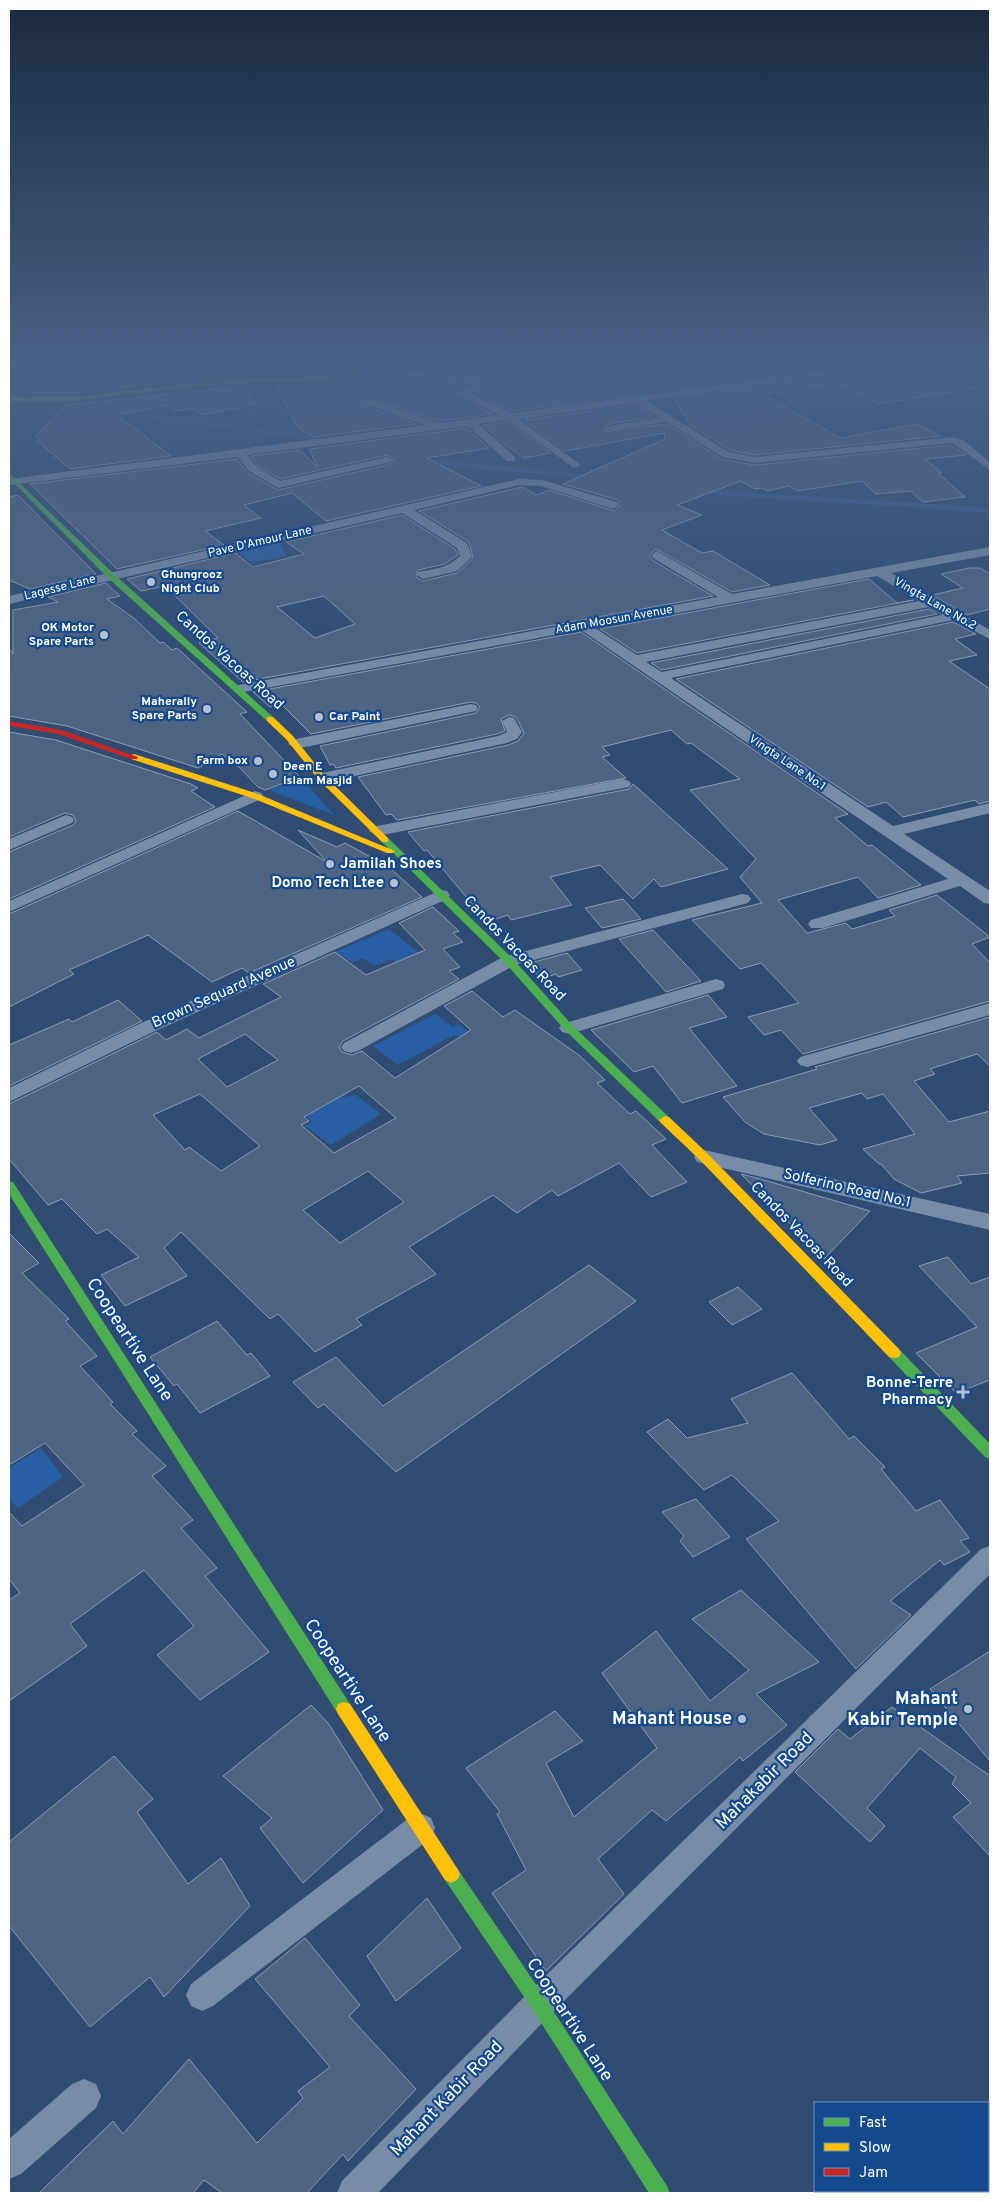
<svg xmlns="http://www.w3.org/2000/svg" width="999" height="2202" font-family="Overpass,sans-serif">
	<style>
		.green { fill: #275fa5 }
		.lines { fill: none; stroke-linecap: round; stroke-linejoin: round }
		.stream { stroke: #355b8c; stroke-width: 4.5 }
		.building { fill: #4d6482; stroke: #8c9db4; fill-rule: evenodd }
		.path { stroke: #778ca6; stroke-width: 2; stroke-dasharray: 1 2; stroke-linecap: butt }
		.street { fill: #778ca6; fill-rule: evenodd }
		.fast { fill: #4caf50; fill-rule: evenodd }
		.slow { fill: #ffc107; fill-rule: evenodd }
		.jam { fill: #c62828; fill-rule: evenodd }
		.poi-dot { fill: #b7c0ce; stroke: #14498e; stroke-width: 2 }
		.labels { text-anchor: middle; dominant-baseline: central; stroke-width: 4.5; stroke-linejoin: round; paint-order: stroke }
		.far-street-label { font-size: 12px; fill: #fff; stroke: #14498e }
		.far-poi-label { font-size: 12px; font-weight: bold; fill: #fff; stroke: #14498e; text-anchor: start }
		.street-label { font-size: 15px; fill: #fff; stroke: #14498e }
		.poi-label { font-size: 15px; font-weight: bold; fill: #fff; stroke: #14498e; text-anchor: end }
		.near-street-label { font-size: 18px; fill: #fff; stroke: #14498e }
		.near-poi-label { font-size: 18px; font-weight: bold; fill: #fff; stroke: #14498e; text-anchor: end }
	</style>
	<rect width="100%" height="100%" fill="#304c72"/>
	<path class="green" d="M 279,541 L 287,556 L 252,563 L 236,550 Z
		M 303,780 L 334,815 L 267,789 Z
		M 389,929 L 427,959 L 404,969 L 392,959 L 374,966 L 363,958 L 352,963 L 345,957 L 318,968 L 311,962 Z
		M 435,1014 L 453,1027 L 459,1024 L 468,1031 L 480,1028 L 486,1052 L 454,1035 L 398,1065 L 373,1046 Z
		M 356,1095 L 381,1114 L 331,1145 L 305,1126 L 312,1122 L 307,1117 L 311,1114 L 338,1098 Z
		M 41,1448 L 63,1477 L 18,1508 L 9,1500 L 9,1468 Z"/>
	<g class="lines">
		<path class="stream" d="M 417,366 L 427,366
			M 112,414 L 154,417 L 318,438
			M 373,453 L 399,458
			M 425,461 L 590,477
			M 701,491 C 797,500 894,501 990,511"/>
	</g>
	<path class="building" d="M 28,366 L 210,366 L 210,371 L 223,369 L 229,376 L 72,393 L 26,393 Z
		M 265,366 L 343,366 L 345,368 L 331,372 L 269,374 Z
		M 920,366 L 936,366 L 977,388 L 878,404 L 830,378 Z
		M 764,367 L 771,370 L 803,369 L 806,371 L 668,390 L 658,373 Z
		M 381,368 L 392,369 L 387,372 L 390,377 L 468,385 L 456,394 L 493,414 L 439,421 L 369,397 L 363,401 L 365,406 L 417,424 L 314,437 L 298,428 L 275,386 L 331,384 L 352,380 L 356,386 Z
		M 439,368 L 461,369 L 467,370 L 465,375 L 438,373 Z
		M 542,369 L 547,372 L 566,371 L 576,378 L 608,373 L 639,394 L 512,411 L 475,393 L 487,384 L 482,377 L 469,376 Z
		M 817,379 L 825,385 L 764,395 L 841,438 L 916,424 L 941,436 L 755,455 L 730,450 L 690,425 L 674,399 Z
		M 240,387 L 256,404 L 202,415 L 194,409 L 174,411 L 165,405 L 117,415 L 171,456 L 70,469 L 43,446 L 36,436 L 65,405 Z
		M 635,405 L 654,416 L 606,425 L 605,432 L 667,424 L 721,459 L 755,465 L 951,445 L 966,455 L 925,459 L 942,473 L 938,473 L 965,497 L 923,502 L 910,491 L 876,494 L 862,481 L 797,491 L 789,486 L 767,491 L 762,488 L 755,489 L 741,481 L 677,505 L 702,515 L 662,530 L 702,553 L 713,551 L 770,585 L 732,592 L 656,549 L 649,555 L 652,560 L 713,596 L 243,682 L 199,643 L 218,638 L 165,586 L 141,591 L 127,579 L 235,553 L 253,567 L 304,554 L 286,542 L 402,515 L 455,549 L 458,555 L 445,564 L 418,570 L 416,577 L 423,581 L 457,573 L 473,558 L 469,542 L 419,511 L 522,487 L 537,495 L 549,490 L 614,511 L 621,505 L 618,500 L 563,484 L 665,439 L 664,433 L 565,451 L 524,420 ZM 324,596 L 355,624 L 315,638 L 277,607 Z
		M 508,422 L 551,453 L 524,458 L 505,445 L 483,425 Z
		M 467,428 L 489,448 L 427,458 L 481,486 L 326,521 L 292,493 L 244,505 L 261,518 L 205,531 L 224,545 L 117,569 L 30,484 L 237,459 L 248,473 L 278,490 L 387,465 L 395,459 L 387,455 L 280,479 L 258,466 L 251,456 L 300,450 L 318,468 L 309,449 Z
		M 18,495 L 96,574 L 30,589 L 9,580 L 9,497 Z
		M 969,568 L 980,568 L 990,574 L 990,609 L 967,615 L 932,595 L 963,588 L 941,574 Z
		M 869,579 L 897,603 L 914,600 L 637,653 L 600,629 Z
		M 106,583 L 120,596 L 107,599 L 135,619 L 160,643 L 163,642 L 172,650 L 177,648 L 247,712 L 240,714 L 300,777 L 265,790 L 258,787 L 239,767 L 222,754 L 198,768 L 67,726 L 9,716 L 9,648 L 13,654 L 13,610 L 58,602 L 48,597 Z
		M 929,609 L 937,614 L 662,670 L 651,663 Z
		M 953,622 L 976,634 L 955,639 L 977,655 L 949,661 L 990,689 L 990,801 L 979,804 L 975,800 L 903,817 L 886,802 L 868,807 L 676,679 Z
		M 581,632 L 848,814 L 835,818 L 868,846 L 872,845 L 921,885 L 878,898 L 858,877 L 778,900 L 807,933 L 846,923 L 852,929 L 895,916 L 889,910 L 937,895 L 990,937 L 972,944 L 990,963 L 990,1001 L 803,1054 L 781,1030 L 764,1035 L 748,1017 L 799,1003 L 761,963 L 740,969 L 692,920 L 762,903 L 740,877 L 756,859 L 690,790 L 740,779 L 691,743 L 687,744 L 671,730 L 602,747 L 610,755 L 602,757 L 626,778 L 397,820 L 391,814 L 386,815 L 358,777 L 508,745 L 518,741 L 524,733 L 516,717 L 509,715 L 501,719 L 505,731 L 497,734 L 336,768 L 333,764 L 330,765 L 320,746 L 476,713 L 480,707 L 476,703 L 471,702 L 311,734 L 281,704 L 270,707 L 253,692 Z
		M 9,732 L 56,740 L 191,784 L 198,788 L 191,791 L 215,807 L 9,899 L 9,852 L 73,825 L 76,821 L 73,815 L 65,813 L 9,837 Z
		M 633,784 L 728,869 L 661,887 L 654,879 L 633,899 L 600,865 L 550,877 L 572,905 L 511,920 L 508,915 L 487,922 L 427,850 L 424,851 L 408,832 L 629,789 Z
		M 238,811 L 327,862 L 298,830 L 337,847 L 345,843 L 389,867 L 422,897 L 249,973 L 242,968 L 212,982 L 148,935 L 69,970 L 74,974 L 9,1007 L 9,914 Z
		M 623,899 L 641,919 L 602,928 L 585,908 Z
		M 433,907 L 459,931 L 453,933 L 463,942 L 443,949 L 460,967 L 449,971 L 459,979 L 343,1041 L 339,1047 L 342,1052 L 352,1055 L 362,1051 L 395,1078 L 471,1030 L 444,1006 L 472,991 L 503,1017 L 515,1010 L 580,1056 L 605,1080 L 597,1083 L 630,1114 L 636,1111 L 666,1139 L 652,1145 L 687,1182 L 651,1197 L 619,1163 L 558,1196 L 552,1190 L 517,1213 L 493,1195 L 409,1247 L 436,1274 L 356,1319 L 362,1325 L 315,1352 L 278,1314 L 270,1319 L 181,1232 L 164,1248 L 187,1276 L 125,1306 L 101,1275 L 139,1257 L 107,1229 L 97,1234 L 62,1199 L 48,1205 L 9,1159 L 9,1104 L 157,1032 L 166,1040 L 187,1029 L 199,1038 L 281,997 L 263,984 L 335,952 L 366,975 L 425,950 L 399,923 ZM 245,1034 L 278,1060 L 227,1087 L 198,1059 ZM 359,1086 L 396,1118 L 334,1153 L 301,1125 L 309,1121 L 304,1117 ZM 200,1094 L 260,1146 L 221,1171 L 189,1147 L 185,1150 L 153,1115 ZM 368,1171 L 404,1202 L 340,1243 L 303,1210 Z
		M 653,930 L 701,981 L 666,992 L 619,939 Z
		M 567,953 L 582,970 L 558,977 L 556,974 L 541,979 L 527,964 Z
		M 708,995 L 727,1017 L 689,1028 L 737,1086 L 682,1103 L 653,1066 L 634,1072 L 591,1030 Z
		M 118,1000 L 142,1021 L 9,1086 L 9,1045 L 69,1019 L 72,1022 Z
		M 990,1017 L 990,1066 L 977,1054 L 930,1069 L 935,1074 L 914,1081 L 949,1122 L 990,1111 L 990,1173 L 957,1176 L 962,1183 L 921,1193 L 894,1179 L 881,1164 L 879,1164 L 863,1149 L 915,1134 L 883,1094 L 867,1099 L 862,1093 L 809,1108 L 837,1140 L 820,1145 L 764,1134 L 745,1122 L 723,1097 L 817,1069 L 815,1067 Z
		M 741,1174 L 757,1178 L 870,1211 L 824,1259 Z
		M 9,1233 L 39,1263 L 22,1273 L 69,1319 L 65,1321 L 97,1356 L 80,1366 L 113,1402 L 110,1404 L 137,1431 L 132,1434 L 166,1466 L 152,1476 L 193,1520 L 181,1528 L 217,1568 L 205,1576 L 269,1652 L 200,1700 L 157,1655 L 194,1626 L 144,1570 L 70,1624 L 87,1646 L 9,1701 L 9,1600 L 20,1593 L 9,1579 L 9,1512 L 22,1526 L 84,1485 L 45,1443 L 9,1465 Z
		M 948,1257 L 971,1284 L 990,1277 L 990,1380 L 956,1393 L 916,1353 L 977,1327 L 919,1266 Z
		M 589,1265 L 636,1301 L 396,1472 L 324,1404 L 318,1408 L 293,1382 L 336,1357 L 383,1406 Z
		M 738,1287 L 762,1309 L 732,1325 L 709,1302 Z
		M 217,1321 L 247,1355 L 251,1353 L 270,1376 L 200,1413 L 177,1384 L 174,1386 L 150,1357 Z
		M 792,1373 L 849,1439 L 854,1436 L 885,1467 L 881,1469 L 916,1511 L 940,1500 L 969,1538 L 960,1541 L 970,1552 L 944,1565 L 940,1560 L 890,1601 L 911,1615 L 856,1669 L 746,1539 L 779,1521 L 732,1475 L 704,1490 L 647,1432 L 668,1419 L 687,1438 L 748,1423 L 731,1399 Z
		M 696,1499 L 730,1537 L 693,1557 L 680,1541 L 684,1536 L 662,1512 Z
		M 741,1590 L 819,1662 L 756,1694 L 787,1725 L 743,1761 L 740,1757 L 666,1821 L 652,1810 L 598,1859 L 624,1894 L 546,1971 L 492,1893 L 526,1870 L 497,1814 L 500,1812 L 466,1768 L 555,1711 L 583,1741 L 546,1763 L 574,1817 L 657,1748 L 602,1673 L 656,1631 L 710,1701 L 749,1670 L 692,1619 Z
		M 990,1651 L 990,1761 L 930,1689 Z
		M 311,1705 L 328,1723 L 383,1810 L 303,1883 L 260,1828 L 272,1818 L 223,1776 Z
		M 892,1707 L 990,1776 L 990,1856 L 953,1817 L 971,1803 L 952,1784 L 956,1777 L 920,1748 L 867,1808 L 885,1826 L 870,1842 L 795,1772 L 838,1729 L 850,1739 Z
		M 114,1756 L 153,1799 L 137,1812 L 188,1884 L 221,1858 L 250,1906 L 164,1997 L 150,1977 L 90,2027 L 9,1926 L 9,1842 Z
		M 427,1898 L 461,1948 L 396,2001 L 367,1956 Z
		M 305,1938 L 360,2005 L 349,2016 L 416,2089 L 348,2161 L 343,2154 L 307,2193 L 222,2193 L 204,2180 L 193,2193 L 39,2193 L 113,2121 L 123,2134 L 189,2059 L 257,2143 L 303,2098 L 298,2091 L 330,2067 L 255,1979 Z"/>
	<g class="lines">
		<path class="path" d="M 734,402 L 788,435"/>
		<path class="street" d="M 859,366 L 883,366 L 878,369 L 647,401 L 729,452 L 755,457 L 952,437 L 963,440 L 990,462 L 990,470 L 952,443 L 755,463 L 722,457 L 667,422 L 606,431 L 606,427 L 659,417 L 635,403 L 519,419 L 578,463 L 580,465 L 574,468 L 508,420 L 479,424 L 515,457 L 515,461 L 507,461 L 468,426 L 248,455 L 257,467 L 280,481 L 387,457 L 393,460 L 387,463 L 278,488 L 249,471 L 238,457 L 9,485 L 9,479 L 425,425 L 366,404 L 365,402 L 370,399 L 439,423 L 499,415 L 458,393 L 474,384 L 390,375 L 389,373 L 394,370 L 482,379 L 485,385 L 471,393 L 512,413 Z
			M 519,479 L 542,480 L 617,502 L 619,505 L 613,509 L 541,486 L 519,485 L 414,510 L 467,543 L 472,557 L 457,571 L 423,579 L 417,575 L 418,572 C 434,569 448,568 460,556 L 457,548 L 402,513 L 9,604 L 9,596 Z
			M 990,547 L 990,555 L 891,573 L 990,630 L 990,639 L 953,620 L 671,678 L 893,826 L 990,803 L 990,813 L 904,834 L 990,891 L 990,904 L 984,903 L 960,886 L 823,928 L 811,928 L 808,924 L 811,920 L 948,879 L 581,630 L 239,693 L 232,689 L 239,685 L 718,597 L 653,558 L 651,555 L 657,551 L 732,594 ZM 877,576 L 919,601 L 637,655 L 595,628 ZM 929,607 L 942,615 L 662,672 L 646,662 Z
			M 471,704 L 476,705 L 478,708 L 476,711 L 296,749 L 288,744 L 296,739 Z
			M 509,717 L 514,718 L 522,732 L 517,739 L 507,743 L 322,783 L 314,778 L 322,773 L 498,736 L 507,732 L 502,721 Z
			M 623,779 L 629,781 L 631,784 L 629,787 L 377,836 L 369,831 L 377,826 Z
			M 255,791 L 261,793 L 263,796 L 261,799 L 9,912 L 9,901 Z
			M 66,815 L 72,817 L 74,820 L 72,823 L 9,850 L 9,839 Z
			M 441,890 L 447,891 L 450,895 L 447,899 L 153,1032 L 9,1102 L 9,1088 L 139,1024 Z
			M 742,894 L 748,895 L 751,899 L 748,903 L 515,965 L 358,1051 L 351,1053 L 344,1051 L 341,1047 L 344,1043 L 503,957 Z
			M 716,979 L 723,981 L 725,985 L 723,989 L 569,1034 L 562,1032 L 559,1028 L 562,1024 Z
			M 990,1003 L 990,1015 L 807,1067 L 800,1065 L 797,1061 L 800,1057 Z
			M 704,1150 L 990,1214 L 990,1230 L 697,1162 L 694,1157 L 697,1152 Z
			M 990,1546 L 990,1574 L 550,2015 L 378,2193 L 337,2193 L 342,2181 L 528,1993 L 981,1549 Z
			M 420,1813 L 431,1818 L 435,1828 L 431,1838 L 213,2006 L 202,2011 L 191,2006 L 186,1995 L 191,1984 L 409,1818 Z
			M 84,2079 L 96,2084 L 101,2096 L 96,2108 L 21,2174 L 9,2179 L 9,2139 L 72,2084 Z"/>
		<path class="fast" d="M 368,366 L 375,366 L 358,374 L 331,380 L 219,384 L 72,401 L 9,401 L 9,397 L 72,397 L 219,380 L 331,376 L 354,372 Z
			M 9,473 L 114,574 L 273,717 L 273,721 L 267,721 L 108,578 L 9,478 Z
			M 385,837 L 388,838 L 513,959 L 573,1026 L 669,1117 L 671,1120 L 669,1123 L 661,1123 L 565,1030 L 505,963 L 382,842 L 382,838 Z
			M 9,1181 L 13,1182 L 350,1704 L 352,1709 L 350,1714 L 344,1716 L 338,1714 L 9,1194 Z
			M 894,1348 L 899,1349 L 990,1444 L 990,1459 L 985,1457 L 889,1357 L 887,1353 L 889,1349 Z
			M 451,1865 L 457,1868 L 545,1998 L 667,2186 L 670,2193 L 649,2193 L 533,2010 L 445,1880 L 442,1874 L 445,1868 Z"/>
		<path class="slow" d="M 267,717 L 273,717 L 292,735 L 325,776 L 388,838 L 388,842 L 382,842 L 319,780 L 286,739 L 267,721 Z
			M 134,754 L 258,794 L 395,851 L 393,853 L 387,853 L 252,798 L 131,759 L 131,755 Z
			M 665,1116 L 669,1117 L 708,1154 L 899,1349 L 901,1353 L 899,1357 L 894,1358 L 889,1357 L 700,1160 L 661,1123 L 659,1120 Z
			M 344,1702 L 350,1704 L 457,1868 L 460,1874 L 457,1880 L 451,1883 L 445,1880 L 338,1714 L 336,1709 L 338,1704 Z"/>
		<path class="jam" d="M 9,721 L 62,730 L 138,757 L 137,759 L 131,759 L 58,734 L 9,726 Z"/>
	</g>
	<linearGradient id="sky" x2="0" y2="1"><stop stop-color="#1a2a3f"/><stop offset="0.54" stop-color="#486187"/><stop offset="1" stop-color="#486187" stop-opacity="0"/></linearGradient>
	<rect width="999" height="674" fill="url(#sky)"/>
	<g class="poi-dot">
		<circle cx="151" cy="582" r="5"/>
		<circle cx="104" cy="635" r="5"/>
		<circle cx="207" cy="709" r="5"/>
		<circle cx="319" cy="717" r="5"/>
		<circle cx="258" cy="761" r="5"/>
		<circle cx="273" cy="774" r="5"/>
		<circle cx="330" cy="864" r="5"/>
		<circle cx="394" cy="883" r="5"/>
		<path d="M960.5 1384.5h5v5h5v5h-5v5h-5v-5h-5v-5h5z"/>
		<circle cx="968" cy="1709" r="5"/>
		<circle cx="742" cy="1719" r="5"/>
	</g>
	<g class="labels">
		<g class="far-street-label">
			<text transform="translate(260 542) rotate(-13)">Pave D'Amour Lane</text>
			<text transform="translate(60 588) rotate(-14)">Lagesse Lane</text>
			<text transform="translate(935 604) rotate(30)">Vingta Lane No.2</text>
			<text transform="translate(614 620) rotate(-10)">Adam Moosun Avenue</text>
			<text transform="translate(787 763) rotate(34)">Vingta Lane No.1</text>
		</g>
		<g class="far-poi-label">
			<text x="161" y="575">Ghungrooz<tspan x="161" dy="14">Night Club</tspan></text>
			<text x="94" y="628" text-anchor="end">OK Motor<tspan x="94" dy="14">Spare Parts</tspan></text>
			<text x="197" y="702" text-anchor="end">Maherally<tspan x="197" dy="14">Spare Parts</tspan></text>
			<text x="329" y="717">Car Paint</text>
			<text x="248" y="761" text-anchor="end">Farm box</text>
			<text x="283" y="767">Deen E<tspan x="283" dy="14">Islam Masjid</tspan></text>
		</g>
		<g class="street-label">
			<text transform="translate(229 661) rotate(42)">Candos Vacoas Road</text>
			<text transform="translate(514 949) rotate(46)">Candos Vacoas Road</text>
			<text transform="translate(224 993) rotate(-24)">Brown Sequard Avenue</text>
			<text transform="translate(847 1189) rotate(13)">Solferino Road No.1</text>
			<text transform="translate(801 1235) rotate(46)">Candos Vacoas Road</text>
		</g>
		<g class="poi-label">
			<text x="340" y="864" text-anchor="start">Jamilah Shoes</text>
			<text x="384" y="883">Domo Tech Ltee</text>
			<text x="953" y="1383">Bonne-Terre<tspan x="953" dy="17">Pharmacy</tspan></text>
		</g>
		<g class="near-street-label">
			<text transform="translate(129 1340) rotate(57)">Coopeartive Lane</text>
			<text transform="translate(347 1681) rotate(57)">Coopeartive Lane</text>
			<text transform="translate(765 1781) rotate(-45)">Mahakabir Road</text>
			<text transform="translate(569 2020) rotate(57)">Coopeartive Lane</text>
			<text transform="translate(447 2099) rotate(-46)">Mahant Kabir Road</text>
		</g>
		<g class="near-poi-label">
			<text x="958" y="1699">Mahant<tspan x="958" dy="21">Kabir Temple</tspan></text>
			<text x="732" y="1719">Mahant House</text>
		</g>
	</g>
	<rect width="999" height="2202" fill="none" stroke="#ffffff" stroke-width="20"/>
	<rect x="814" y="2102" width="175" height="90" fill="#14498e" stroke="#7292bb"/>
	<rect x="824" y="2118" width="25" height="8" fill="#4caf50" stroke="#7292bb"/>
	<text x="859" y="2127" font-size="15" fill="#ffffff">Fast</text>
	<rect x="824" y="2143" width="25" height="8" fill="#ffc107" stroke="#7292bb"/>
	<text x="859" y="2152" font-size="15" fill="#ffffff">Slow</text>
	<rect x="824" y="2168" width="25" height="8" fill="#c62828" stroke="#7292bb"/>
	<text x="859" y="2177" font-size="15" fill="#ffffff">Jam</text>
</svg>
